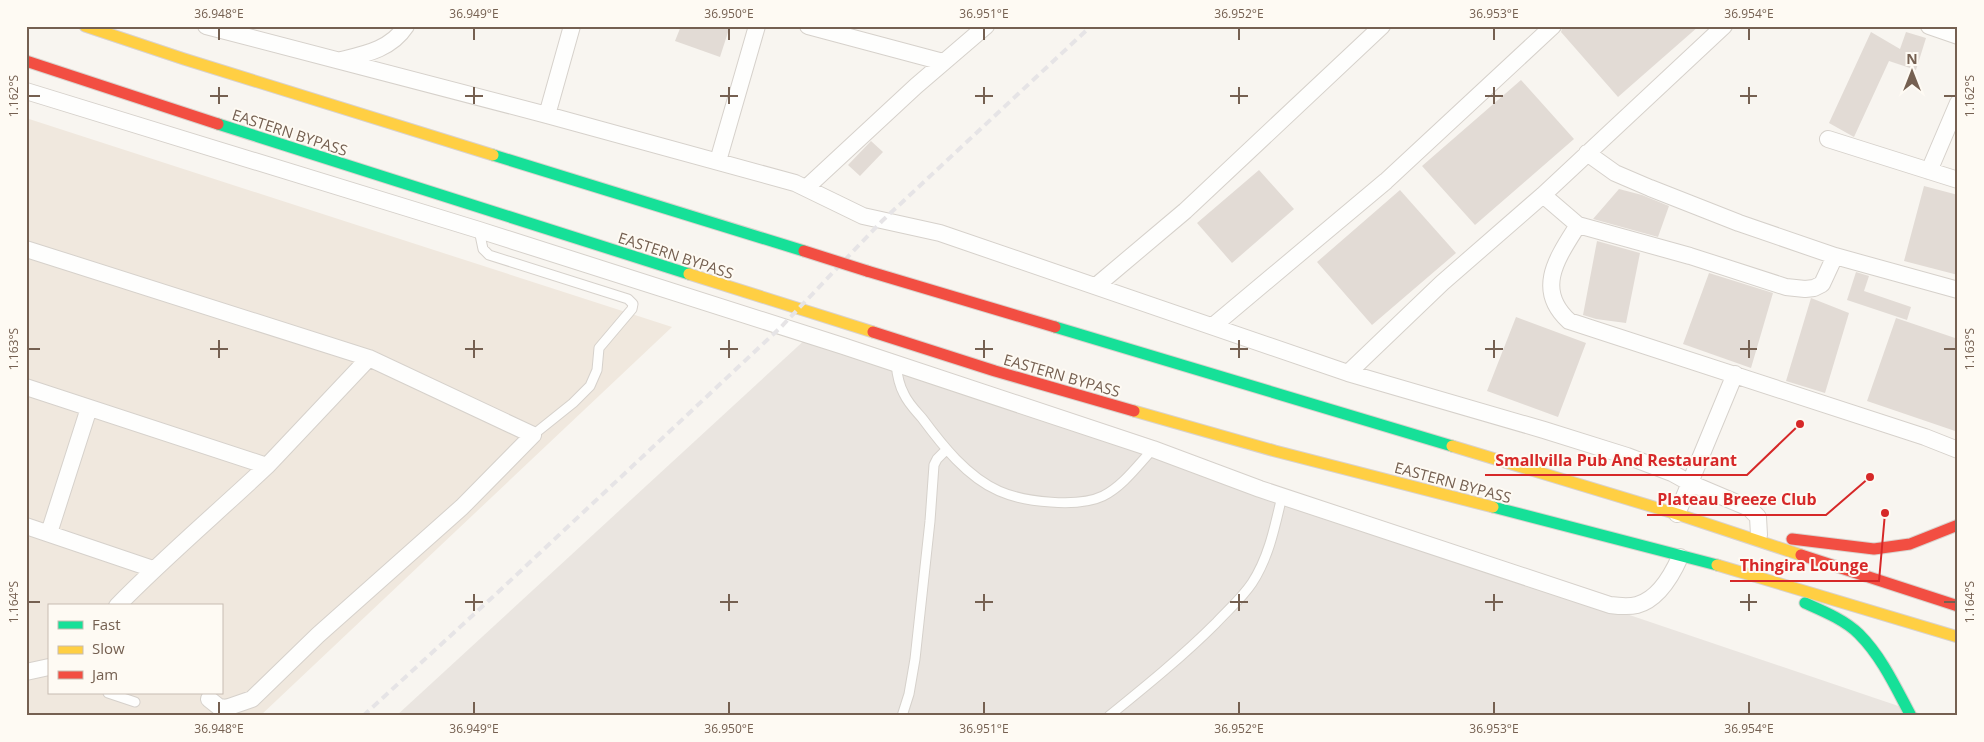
<svg xmlns="http://www.w3.org/2000/svg" width="1984" height="742" font-family="'Open Sans',sans-serif">
	<style>
		.residential { fill: #f0e8de; fill-rule: evenodd }
		.industrial { fill: #eae5e0 }
		.building { fill: #e2dbd5 }
		.lines { fill: none; stroke-linecap: round; stroke-linejoin: round }
		.lane-casing { stroke: #d6d1cb; stroke-width: 11 }
		.street-casing { stroke: #d6d1cb; stroke-width: 18 }
		.fast-casing { stroke: #d9d2cd; stroke-width: 13 }
		.slow-casing { stroke: #d9d2cd; stroke-width: 13 }
		.jam-casing { stroke: #d9d2cd; stroke-width: 13 }
		.lane { stroke: #fefefd; stroke-width: 9 }
		.street { stroke: #fefefd; stroke-width: 16 }
		.fast { stroke: #16e098; stroke-width: 11 }
		.slow { stroke: #ffcf43; stroke-width: 11 }
		.jam { stroke: #f24e42; stroke-width: 11 }
		.rail { stroke: #e6e4e6; stroke-width: 4; stroke-dasharray: 8 5; stroke-linecap: butt }
		.jam-bridge-casing { stroke: #d9d2cd; stroke-width: 13; stroke-linecap: butt }
		.jam-bridge { stroke: #f24e42; stroke-width: 11 }
		.ticks { fill: none; stroke: #756051; stroke-width: 2 }
		.labels { text-anchor: middle; dominant-baseline: central; stroke-width: 4; stroke-linejoin: round; paint-order: stroke }
		.street-label { font-size: 15px; fill: #756051; stroke: #fefaf3 }
		.leader { fill: none; stroke: #d62828; stroke-width: 2 }
		.callout-dot { fill: #d62828; stroke: #fefaf3; stroke-width: 2 }
		.callout-label { font-size: 16px; text-anchor: middle; font-weight: bold; fill: #d62828; stroke: #fefaf3; stroke-width: 4; stroke-linejoin: round; paint-order: stroke }
		.neatline { fill: none; stroke: #756051; stroke-width: 2 }
		.ticks-label { font-size: 12px; text-anchor: middle; fill: #756051 }
	</style>
	<rect width="100%" height="100%" fill="#f8f5f0"/>
	<path class="residential" d="M 26,118 L 672,327 L 260,716 L 26,716 ZM 49,606 L 221,606 L 221,693 L 49,693 Z"/>
	<path class="industrial" d="M 808,337 L 1928,716 L 396,716 Z"/>
	<path class="building" d="M 681,26 L 730,26 L 720,57 L 675,41 Z
		M 1563,26 L 1699,26 L 1618,97 L 1561,32 Z
		M 1871,32 L 1900,49 L 1906,32 L 1926,38 L 1916,70 L 1889,61 L 1854,137 L 1829,123 Z
		M 1521,80 L 1574,139 L 1475,225 L 1422,166 Z
		M 871,141 L 883,152 L 860,176 L 848,165 Z
		M 1259,170 L 1294,209 L 1232,263 L 1197,223 Z
		M 1924,186 L 1958,195 L 1958,275 L 1904,261 Z
		M 1619,189 L 1642,195 L 1669,206 L 1658,237 L 1593,219 Z
		M 1400,190 L 1456,253 L 1372,325 L 1317,262 Z
		M 1597,241 L 1640,253 L 1626,323 L 1596,319 L 1583,315 Z
		M 1856,272 L 1869,276 L 1864,291 L 1911,307 L 1907,320 L 1847,300 Z
		M 1709,273 L 1773,293 L 1751,368 L 1683,344 Z
		M 1811,298 L 1849,313 L 1825,393 L 1786,381 Z
		M 1516,317 L 1586,343 L 1558,417 L 1487,391 Z
		M 1896,318 L 1958,339 L 1958,432 L 1867,401 Z"/>
	<g class="lines">
		<g class="lane-casing">
			<path id="lane" d="M 479,230 L 483,249 L 489,255 L 628,299 L 633,304 L 632,309 L 599,348 L 597,370 L 590,386 L 573,403 L 533,435
				M 896,364 C 897,374 899,385 904,394 C 908,403 915,410 922,418 C 942,445 967,477 999,491 C 1024,502 1078,508 1103,496 C 1123,486 1138,465 1153,449
				M 108,693 L 135,702
				M 902,716 L 909,694 L 915,659 L 930,521 L 934,465 L 937,459 L 946,450
				M 1109,716 C 1146,686 1183,656 1216,623 C 1228,610 1242,598 1252,583 C 1269,557 1275,526 1282,496"/>
		</g>
		<g class="street-casing">
			<path id="street" d="M 206,26 L 547,115 L 795,183 L 863,216 L 940,233 L 1348,373 L 1544,430 L 1627,456 L 1672,473 L 1690,483 L 1749,508 L 1758,517 L 1759,535
				M 808,26 L 943,62
				M 1929,26 L 1958,36
				M 341,60 C 366,54 391,49 406,26
				M 26,91 L 479,230 L 843,346 L 1153,449 L 1260,489 L 1610,605 C 1618,606 1629,607 1637,605 C 1659,599 1672,575 1680,557
				M 547,115 L 572,26
				M 1828,139 L 1958,180
				M 1587,153 L 1615,173 L 1650,188 L 1739,223 L 1835,256
				M 718,161 L 757,26
				M 1929,171 L 1958,103
				M 806,188 L 916,86 L 986,26
				M 1543,195 L 1578,225 L 1690,256 L 1786,287 L 1805,289 L 1814,288 L 1822,284 L 1835,256 L 1958,290
				M 1578,225 C 1558,257 1534,289 1569,321 L 1925,437 L 1958,450
				M 26,249 L 369,358 L 533,435 L 462,507 L 318,635 L 252,699 L 226,708 L 219,707 L 209,699
				M 1096,286 L 1185,211 L 1382,26
				M 1213,326 L 1386,181 L 1553,26
				M 1348,373 L 1442,283 L 1543,195 L 1724,26
				M 26,387 L 267,466 L 369,358
				M 1677,514 L 1735,374
				M 26,526 L 153,569
				M 49,533 L 89,408
				M 117,606 C 165,557 217,513 267,466
				M 26,672 L 49,667"/>
		</g>
		<g class="fast-casing">
			<path id="fast" d="M 218,124 L 689,274
				M 493,155 L 804,251
				M 1055,327 L 1452,446
				M 1493,507 L 1717,565
				M 1805,603 C 1823,611 1845,620 1859,634 C 1882,657 1896,688 1911,716"/>
		</g>
		<g class="slow-casing">
			<path id="slow" d="M 85,26 L 184,59 L 493,155
				M 689,274 L 873,332
				M 1134,411 L 1275,451 L 1493,507
				M 1452,446 L 1677,514 L 1801,555
				M 1717,565 L 1958,637"/>
		</g>
		<g class="jam-casing">
			<path id="jam" d="M 26,61 L 218,124
				M 867,271 L 1055,327
				M 873,332 L 995,371 L 1134,411
				M 1792,539 L 1874,549 L 1910,544 L 1958,525
				M 1801,555 L 1958,606"/>
		</g>
		<use href="#lane" class="lane"/>
		<use href="#street" class="street"/>
		<use href="#fast" class="fast"/>
		<use href="#slow" class="slow"/>
		<use href="#jam" class="jam"/>
		<path class="rail" d="M 363,716 L 496,594 L 781,327 L 882,221 L 1091,26"/>
		<g class="jam-bridge-casing">
			<path id="jam-bridge" d="M 804,251 L 867,271"/>
		</g>
		<use href="#jam-bridge" class="jam-bridge"/>
	</g>
	<path class="ticks" d="M 219,28 L 219,40M 474,28 L 474,40M 729,28 L 729,40M 984,28 L 984,40M 1239,28 L 1239,40M 1494,28 L 1494,40M 1749,28 L 1749,40M 219,87 L 219,104M 474,87 L 474,104M 729,87 L 729,104M 984,87 L 984,104M 1239,87 L 1239,104M 1494,87 L 1494,104M 1749,87 L 1749,104M 28,96 L 40,96M 210,96 L 228,96M 465,96 L 483,96M 720,96 L 738,96M 975,96 L 993,96M 1230,96 L 1248,96M 1485,96 L 1503,96M 1740,96 L 1757,96M 1944,96 L 1956,96M 219,340 L 219,358M 474,340 L 474,358M 729,340 L 729,358M 984,340 L 984,358M 1239,340 L 1239,358M 1494,340 L 1494,358M 1749,340 L 1749,358M 28,349 L 40,349M 210,349 L 228,349M 465,349 L 483,349M 720,349 L 738,349M 975,349 L 993,349M 1230,349 L 1248,349M 1485,349 L 1503,349M 1740,349 L 1757,349M 1944,349 L 1956,349M 474,594 L 474,611M 729,594 L 729,611M 984,594 L 984,611M 1239,594 L 1239,611M 1494,594 L 1494,611M 1749,594 L 1749,611M 28,602 L 40,602M 465,602 L 483,602M 720,602 L 738,602M 975,602 L 993,602M 1230,602 L 1248,602M 1485,602 L 1503,602M 1740,602 L 1757,602M 1944,602 L 1956,602M 219,702 L 219,714M 474,702 L 474,714M 729,702 L 729,714M 984,702 L 984,714M 1239,702 L 1239,714M 1494,702 L 1494,714M 1749,702 L 1749,714"/>
	<g class="labels">
		<g class="street-label">
			<text transform="translate(290 132) rotate(18)">EASTERN BYPASS</text>
			<text transform="translate(676 255) rotate(18)">EASTERN BYPASS</text>
			<text transform="translate(1062 375) rotate(16)">EASTERN BYPASS</text>
			<text transform="translate(1453 482) rotate(15)">EASTERN BYPASS</text>
		</g>
	</g>
	<path class="leader" d="M1800 424L1747 475H1485M1870 477L1826 515H1647M1885 513L1879 581H1730"/>
	<g class="callout-dot">
		<circle cx="1800" cy="424" r="5"/>
		<circle cx="1870" cy="477" r="5"/>
		<circle cx="1885" cy="513" r="5"/>
	</g>
	<g class="callout-label">
		<text x="1616" y="466">Smallvilla Pub And Restaurant</text>
		<text x="1737" y="505">Plateau Breeze Club</text>
		<text x="1804" y="571">Thingira Lounge</text>
	</g>
	<rect width="1984" height="742" fill="none" stroke="#fefaf3" stroke-width="55"/>
	<rect x="48" y="604" width="175" height="90" fill="#fefaf3" stroke="#c7bcb2"/>
	<rect x="58" y="621" width="25" height="8" fill="#16e098" stroke="#c7bcb2"/>
	<text x="92" y="630" font-size="15" fill="#756051">Fast</text>
	<rect x="58" y="646" width="25" height="8" fill="#ffcf43" stroke="#c7bcb2"/>
	<text x="92" y="654" font-size="15" fill="#756051">Slow</text>
	<rect x="58" y="671" width="25" height="8" fill="#f24e42" stroke="#c7bcb2"/>
	<text x="92" y="680" font-size="15" fill="#756051">Jam</text>
	<g transform="translate(1912 72)" stroke="#fefaf3" stroke-width="4" paint-order="stroke">
	<path d="M0-4L9 19L0 12L-9 19Z" fill="#756051"/>
	<text y="-8" font-size="14" font-weight="bold" text-anchor="middle" fill="#756051">N</text>
	</g>
	<rect x="28" y="28" width="1928" height="686" class="neatline"/>
	<g class="ticks-label">
		<text x="219" y="18">36.948°E</text>
		<text x="474" y="18">36.949°E</text>
		<text x="729" y="18">36.950°E</text>
		<text x="984" y="18">36.951°E</text>
		<text x="1239" y="18">36.952°E</text>
		<text x="1494" y="18">36.953°E</text>
		<text x="1749" y="18">36.954°E</text>
		<text transform="translate(14 96) rotate(-90)" y="4">1.162°S</text>
		<text transform="translate(1970 96) rotate(-90)" y="4">1.162°S</text>
		<text transform="translate(14 349) rotate(-90)" y="4">1.163°S</text>
		<text transform="translate(1970 349) rotate(-90)" y="4">1.163°S</text>
		<text transform="translate(14 602) rotate(-90)" y="4">1.164°S</text>
		<text transform="translate(1970 602) rotate(-90)" y="4">1.164°S</text>
		<text x="219" y="733">36.948°E</text>
		<text x="474" y="733">36.949°E</text>
		<text x="729" y="733">36.950°E</text>
		<text x="984" y="733">36.951°E</text>
		<text x="1239" y="733">36.952°E</text>
		<text x="1494" y="733">36.953°E</text>
		<text x="1749" y="733">36.954°E</text>
	</g>
</svg>
